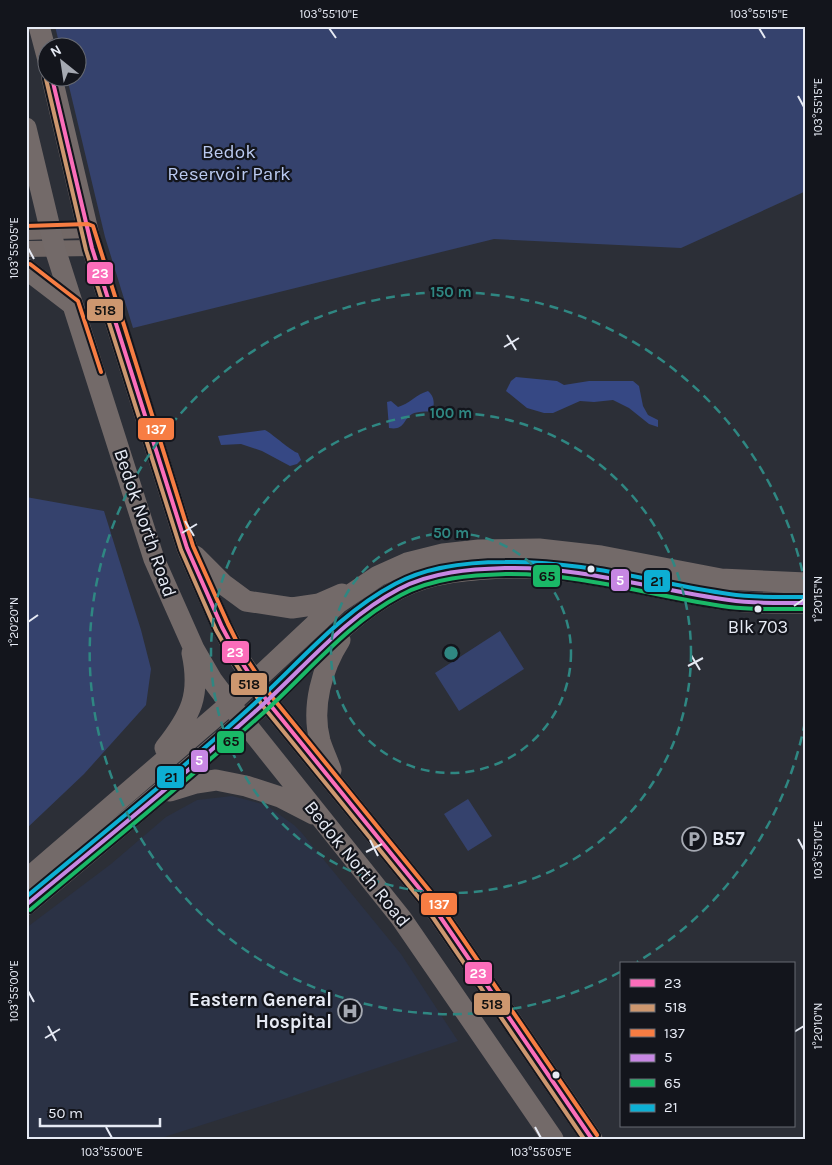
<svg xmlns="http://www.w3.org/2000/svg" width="832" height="1165" font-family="Karla,sans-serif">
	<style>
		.built { fill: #2b3245 }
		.green { fill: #35426d }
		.water { fill: #364884 }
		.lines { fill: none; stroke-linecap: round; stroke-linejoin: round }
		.minor { stroke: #736967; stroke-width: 16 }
		.major { stroke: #736a69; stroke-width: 21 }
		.bus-1-casing { stroke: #13151c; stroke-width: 8 }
		.bus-2-casing { stroke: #13151c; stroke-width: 8 }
		.bus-3-casing { stroke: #13151c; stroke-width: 8 }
		.bus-4-casing { stroke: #13151c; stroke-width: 8 }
		.bus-5-casing { stroke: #13151c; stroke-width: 8 }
		.bus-6-casing { stroke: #13151c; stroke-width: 8 }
		.bus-1 { stroke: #fb6dba; stroke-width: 4 }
		.bus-2 { stroke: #cd976f; stroke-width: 4 }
		.bus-3 { stroke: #f77d43; stroke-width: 4 }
		.bus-4 { stroke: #c787e3; stroke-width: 4 }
		.bus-5 { stroke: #1ab867; stroke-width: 4 }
		.bus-6 { stroke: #0dafd3; stroke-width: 4 }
		.ticks { fill: none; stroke: #e6eaf4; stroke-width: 2 }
		.ring { fill: none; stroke: #2f8782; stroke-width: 2.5; stroke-dasharray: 9 6 }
		.bus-dot { fill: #e6eaf4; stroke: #13151c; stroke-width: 2 }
		.labels { text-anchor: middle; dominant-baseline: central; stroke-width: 4.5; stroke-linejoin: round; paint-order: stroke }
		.bus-label { font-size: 18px; fill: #e6eaf4; stroke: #13151c }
		.park-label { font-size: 19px; fill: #bac9ef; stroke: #13151c }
		.street-label { font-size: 19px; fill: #e6eaf4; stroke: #13151c }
		.poi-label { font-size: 19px; font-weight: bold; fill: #e6eaf4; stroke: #13151c; text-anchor: start }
		.centre { fill: #2f8782; stroke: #13151c; stroke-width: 2.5 }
		.ring-label { font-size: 15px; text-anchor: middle; font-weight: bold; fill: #2f8782; stroke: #13151c; stroke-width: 4.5; stroke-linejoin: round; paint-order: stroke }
		.line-badge { stroke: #13151c; stroke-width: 2 }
		.badge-label { font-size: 14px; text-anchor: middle; font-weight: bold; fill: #fff }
		.pale-badge-label { font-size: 14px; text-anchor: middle; font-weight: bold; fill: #111 }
		.neatline { fill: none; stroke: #e6eaf4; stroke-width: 2 }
		.ticks-label { font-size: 12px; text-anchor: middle; fill: #e6eaf4 }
	</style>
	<rect width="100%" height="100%" fill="#2c2f37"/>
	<path class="built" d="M 232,796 L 266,805 L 294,825 L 301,832 L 401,954 L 458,1041 L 287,1098 L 158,1139 L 26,1139 L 26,928 L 111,864 L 166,817 L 197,800 Z"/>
	<path class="green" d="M 55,26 L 806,26 L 806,191 L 681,248 L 494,239 L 133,328 L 105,237 L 67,78 L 78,78 L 78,48 L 60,47 Z
		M 26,497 L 104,511 L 141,630 L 151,669 L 146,705 L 84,774 L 26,829 Z
		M 500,631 L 524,669 L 459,711 L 435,673 Z
		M 468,799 L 492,836 L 468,851 L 444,814 Z"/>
	<path class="water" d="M 516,377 L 557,381 L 564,385 L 589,381 L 633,381 L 639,386 L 643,406 L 648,415 L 658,420 L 658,427 L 649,424 L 629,408 L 613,400 L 594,402 L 580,401 L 553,413 L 544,413 L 527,408 L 506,391 L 511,381 Z
		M 428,391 C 435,397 434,403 433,411 C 426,412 418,411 412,414 C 403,419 405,431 389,428 L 387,402 L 391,401 L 398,407 C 409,404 417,394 428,391 Z
		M 265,430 C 274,435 291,451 298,453 L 301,460 L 297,464 L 290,466 L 262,451 L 241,444 L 221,445 L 218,436 Z"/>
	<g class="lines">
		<path class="minor" d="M 26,232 L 88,230
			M 26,249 L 92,248"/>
		<path class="major" d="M 39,26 L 48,60
			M 52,78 L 92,248 L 187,548 L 222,627 L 237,655 L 267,701 L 428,899 L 592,1139
			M 26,128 L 55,249 L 154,559 L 194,649 L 212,680 L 230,704 L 401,918 L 553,1139
			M 26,269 L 73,305
			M 195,556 L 223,584 L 246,601 L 292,608 L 319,604 L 342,594
			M 165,748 C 191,715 201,695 192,653
			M 331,770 C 328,761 323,751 320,741 C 311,707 322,668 340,640
			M 170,791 L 196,783 L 216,780 L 246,786 L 280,797 L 313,814
			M 26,880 L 230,704 L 338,603 L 378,576 L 407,563 L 443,554 L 479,550 L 539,549 L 601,556 L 721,579 L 806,583
			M 26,905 C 104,840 182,776 258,709 C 302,669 346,616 399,589 C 431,572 470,570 505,568 C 578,566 648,588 720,599 C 748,604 777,603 806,603"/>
		<g class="bus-1-casing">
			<path id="bus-1" d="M 52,78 L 92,248 L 187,548 L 222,627 L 237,655 L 267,701 L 428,899 L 592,1139"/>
		</g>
		<g class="bus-2-casing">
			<path id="bus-2" d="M 46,79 L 86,250 L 181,550 L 216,630 L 232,658 L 262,705 L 423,903 L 584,1139"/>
		</g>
		<g class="bus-3-casing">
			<path id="bus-3" d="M 26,226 L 88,224 L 93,226 L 193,546 L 228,624 L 242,652 L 272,697 L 433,895 L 597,1135
				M 30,264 L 78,301 L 101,372"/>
		</g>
		<g class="bus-4-casing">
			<path id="bus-4" d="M 26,905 C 104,840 183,777 258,709 C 304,668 344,618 399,589 C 431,572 470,569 505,568 C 581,566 654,590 729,600 C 754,604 780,603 806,603"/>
		</g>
		<g class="bus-5-casing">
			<path id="bus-5" d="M 30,910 C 107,845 186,782 261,715 C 307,674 346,624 401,595 C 432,578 471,575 506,574 C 582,573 655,597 729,607 C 755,610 780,609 806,609"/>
		</g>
		<g class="bus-6-casing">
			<path id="bus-6" d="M 26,897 C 103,833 181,771 254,704 C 300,662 340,613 395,584 C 428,566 469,562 505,562 C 581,560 654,583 729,594 C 754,598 780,597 806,597"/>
		</g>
		<use href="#bus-1" class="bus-1"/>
		<use href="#bus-2" class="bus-2"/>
		<use href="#bus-3" class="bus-3"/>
		<use href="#bus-4" class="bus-4"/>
		<use href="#bus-5" class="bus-5"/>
		<use href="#bus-6" class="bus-6"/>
	</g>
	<path class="ticks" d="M 329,28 L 336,38M 759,28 L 765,38M 798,96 L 804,107M 28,248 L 34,259M 507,335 L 516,350M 504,347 L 519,338M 185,521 L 194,536M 182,533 L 197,524M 794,606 L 804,599M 28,622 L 38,615M 691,655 L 700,670M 688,666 L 703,658M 798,839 L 804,850M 370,840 L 378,856M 366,852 L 382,844M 28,991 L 34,1002M 48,1026 L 56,1041M 794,1032 L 804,1026M 45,1038 L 60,1029M 106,1127 L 112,1138M 535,1127 L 541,1138"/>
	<g class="ring">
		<circle cx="451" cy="653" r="120"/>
		<circle cx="451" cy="653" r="240"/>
		<path d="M805 722A361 361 0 0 1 637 962M620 972A361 361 0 1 1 805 584"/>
	</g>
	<defs>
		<g id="parking-ring" transform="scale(1.25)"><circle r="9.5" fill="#13151c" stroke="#a5a9b2" stroke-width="1.5"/><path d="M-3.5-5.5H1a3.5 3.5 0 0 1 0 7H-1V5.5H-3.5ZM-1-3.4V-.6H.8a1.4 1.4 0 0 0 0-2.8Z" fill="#a5a9b2"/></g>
		<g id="hospital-ring" transform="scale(1.25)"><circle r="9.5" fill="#13151c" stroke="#a5a9b2" stroke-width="1.5"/><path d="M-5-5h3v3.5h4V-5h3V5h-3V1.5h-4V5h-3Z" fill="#a5a9b2"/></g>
	</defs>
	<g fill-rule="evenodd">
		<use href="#parking-ring" x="694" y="839"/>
		<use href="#hospital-ring" x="350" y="1011"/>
	</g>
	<g class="bus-dot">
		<circle cx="591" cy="569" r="4.5"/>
		<circle cx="758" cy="609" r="4.5"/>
		<circle cx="556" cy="1075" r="4.5"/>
	</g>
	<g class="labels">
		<g class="bus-label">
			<text x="758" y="627">Blk 703</text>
		</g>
		<g class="park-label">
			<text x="229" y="152">Bedok<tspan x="229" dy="22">Reservoir Park</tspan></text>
		</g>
		<g class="street-label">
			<text transform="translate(145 523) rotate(71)">Bedok North Road</text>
			<text transform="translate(357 864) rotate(51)">Bedok North Road</text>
		</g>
		<g class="poi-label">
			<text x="712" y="839">B57</text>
			<text x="332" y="1000" text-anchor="end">Eastern General<tspan x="332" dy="22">Hospital</tspan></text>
		</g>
	</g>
	<circle cx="451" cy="653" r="8" class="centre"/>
	<g class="ring-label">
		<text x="451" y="297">150 m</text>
		<text x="451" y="418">100 m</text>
		<text x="451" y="538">50 m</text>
	</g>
	<g class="line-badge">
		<rect x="86" y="261" width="28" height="24" rx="5" fill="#fb6dba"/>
		<rect x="86" y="298" width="38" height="24" rx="5" fill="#cd976f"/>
		<rect x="137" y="417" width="38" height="24" rx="5" fill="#f77d43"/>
		<rect x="532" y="564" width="29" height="24" rx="5" fill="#1ab867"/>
		<rect x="610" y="568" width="20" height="24" rx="5" fill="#c787e3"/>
		<rect x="643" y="569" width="28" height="24" rx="5" fill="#0dafd3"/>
		<rect x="221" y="640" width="29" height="24" rx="5" fill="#fb6dba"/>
		<rect x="230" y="672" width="38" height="24" rx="5" fill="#cd976f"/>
		<rect x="216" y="730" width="29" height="24" rx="5" fill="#1ab867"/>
		<rect x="190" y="749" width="19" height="24" rx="5" fill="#c787e3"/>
		<rect x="156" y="765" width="29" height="24" rx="5" fill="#0dafd3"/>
		<rect x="420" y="892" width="38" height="24" rx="5" fill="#f77d43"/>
		<rect x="464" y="961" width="29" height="24" rx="5" fill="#fb6dba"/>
		<rect x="473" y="992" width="38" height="24" rx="5" fill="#cd976f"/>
	</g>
	<g class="badge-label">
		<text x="100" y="278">23</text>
		<text x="156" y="434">137</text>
		<text x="620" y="585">5</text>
		<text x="235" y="657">23</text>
		<text x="199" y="765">5</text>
		<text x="439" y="909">137</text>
		<text x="478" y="978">23</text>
	</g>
	<g class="pale-badge-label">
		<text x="105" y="315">518</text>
		<text x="547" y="581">65</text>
		<text x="657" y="586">21</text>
		<text x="249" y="689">518</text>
		<text x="231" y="746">65</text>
		<text x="171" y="782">21</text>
		<text x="492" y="1009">518</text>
	</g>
	<rect width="832" height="1165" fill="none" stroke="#13151c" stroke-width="55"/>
	<rect x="620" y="962" width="175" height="165" fill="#13151c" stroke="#676a72"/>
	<rect x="630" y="979" width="25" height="8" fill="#fb6dba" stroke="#676a72"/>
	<text x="664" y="988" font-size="15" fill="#e6eaf4">23</text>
	<rect x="630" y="1004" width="25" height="8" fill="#cd976f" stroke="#676a72"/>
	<text x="664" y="1012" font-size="15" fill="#e6eaf4">518</text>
	<rect x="630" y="1029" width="25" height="8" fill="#f77d43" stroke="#676a72"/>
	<text x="664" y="1038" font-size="15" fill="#e6eaf4">137</text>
	<rect x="630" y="1054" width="25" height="8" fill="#c787e3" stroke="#676a72"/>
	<text x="664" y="1062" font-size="15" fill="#e6eaf4">5</text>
	<rect x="630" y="1079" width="25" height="8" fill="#1ab867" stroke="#676a72"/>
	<text x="664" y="1088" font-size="15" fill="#e6eaf4">65</text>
	<rect x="630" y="1104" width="25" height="8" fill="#0dafd3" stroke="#676a72"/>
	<text x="664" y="1112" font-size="15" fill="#e6eaf4">21</text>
	<g transform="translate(62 62) rotate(330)"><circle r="24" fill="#13151c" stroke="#676a72"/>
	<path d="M0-4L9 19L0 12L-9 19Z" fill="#a5a9b2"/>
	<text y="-8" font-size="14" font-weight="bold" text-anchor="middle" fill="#e6eaf4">N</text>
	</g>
	<path d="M40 1118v8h120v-8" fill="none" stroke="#e6eaf4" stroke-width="2.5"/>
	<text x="48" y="1118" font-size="15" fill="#e6eaf4" stroke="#13151c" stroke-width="4" paint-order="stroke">50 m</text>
	<rect x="28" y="28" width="776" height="1110" class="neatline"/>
	<g class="ticks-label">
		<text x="329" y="18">103°55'10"E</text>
		<text x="759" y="18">103°55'15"E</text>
		<text transform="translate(818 107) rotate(-90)" y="4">103°55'15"E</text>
		<text transform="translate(14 248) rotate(-90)" y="4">103°55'05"E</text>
		<text transform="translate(818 599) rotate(-90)" y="4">1°20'15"N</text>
		<text transform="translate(14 622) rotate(-90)" y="4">1°20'20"N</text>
		<text transform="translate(818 850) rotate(-90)" y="4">103°55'10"E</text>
		<text transform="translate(14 991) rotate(-90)" y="4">103°55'00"E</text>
		<text transform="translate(818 1026) rotate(-90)" y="4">1°20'10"N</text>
		<text x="112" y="1156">103°55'00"E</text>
		<text x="541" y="1156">103°55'05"E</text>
	</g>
</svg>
